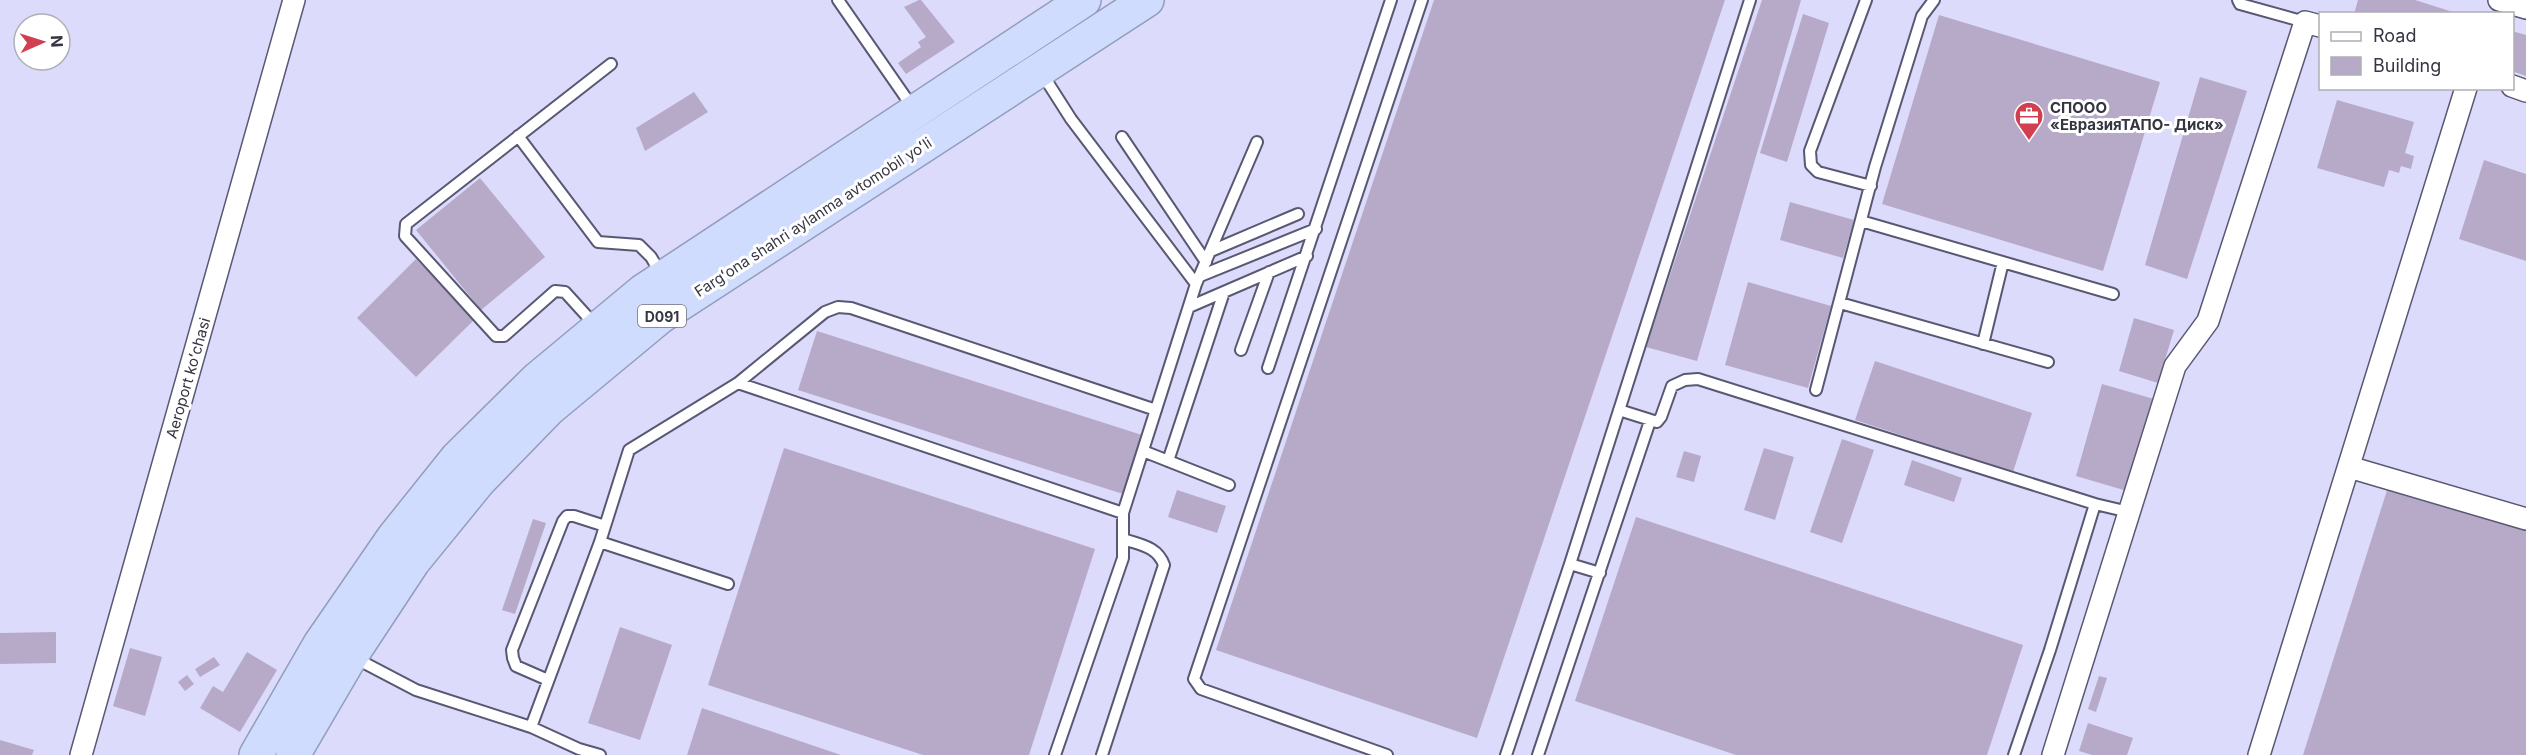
<svg xmlns="http://www.w3.org/2000/svg" width="2526" height="755" font-family="Inter,sans-serif">
	<style>
		.building { fill: #b7aac8 }
		.lines { fill: none; stroke-linecap: round; stroke-linejoin: round }
		.service-casing { stroke: #595873; stroke-width: 14 }
		.minor-casing { stroke: #595873; stroke-width: 24 }
		.trunk-casing { stroke: #929dbc; stroke-width: 36 }
		.service { stroke: #fff; stroke-width: 10 }
		.minor { stroke: #fff; stroke-width: 21 }
		.trunk { stroke: #d0dcfe; stroke-width: 33 }
		.labels { text-anchor: middle; dominant-baseline: central; stroke-width: 6; stroke-linejoin: round; paint-order: stroke }
		.shield { fill: #fff; stroke: #72727b; stroke-width: 1.5 }
		.shield-label { font-size: 14px; font-weight: bold; fill: #363643 }
		.poi-label { font-size: 15px; font-weight: bold; fill: #363643; stroke: #fff; text-anchor: start }
		.street-label { font-size: 15px; fill: #363643; stroke: #fff }
	</style>
	<rect width="100%" height="100%" fill="#dcdbfc"/>
	<path class="building" d="M 919,0 L 921,0 L 955,42 L 906,74 L 898,63 L 921,47 L 918,42 L 926,37 L 904,7 Z
		M 1434,0 L 1725,0 L 1477,738 L 1216,650 Z
		M 1762,0 L 1801,0 L 1697,361 L 1646,347 Z
		M 2358,0 L 2415,0 L 2456,13 L 2354,14 Z
		M 1803,14 L 1829,23 L 1787,162 L 1760,153 Z
		M 1939,15 L 2160,82 L 2103,271 L 1882,204 Z
		M 2512,31 L 2526,35 L 2526,76 L 2512,71 Z
		M 2200,77 L 2247,91 L 2187,279 L 2145,265 Z
		M 694,92 L 708,112 L 645,151 L 636,128 Z
		M 2337,100 L 2414,122 L 2405,153 L 2414,156 L 2411,169 L 2401,166 L 2399,173 L 2389,170 L 2384,187 L 2317,168 Z
		M 2484,160 L 2526,174 L 2526,261 L 2459,239 Z
		M 480,178 L 545,257 L 481,310 L 416,230 Z
		M 1790,202 L 1854,220 L 1843,258 L 1780,240 Z
		M 416,259 L 475,319 L 416,377 L 357,318 Z
		M 1748,282 L 1831,306 L 1808,388 L 1725,365 Z
		M 2134,318 L 2174,330 L 2158,383 L 2119,371 Z
		M 817,331 L 1142,435 L 1123,494 L 798,390 Z
		M 1875,361 L 2032,413 L 2013,472 L 1855,420 Z
		M 2102,384 L 2154,399 L 2127,491 L 2076,476 Z
		M 1842,439 L 1874,450 L 1842,543 L 1810,532 Z
		M 784,448 L 1095,549 L 1029,755 L 923,755 L 708,685 Z
		M 1764,448 L 1794,457 L 1775,520 L 1744,510 Z
		M 1684,451 L 1701,456 L 1694,482 L 1676,477 Z
		M 1912,460 L 1962,478 L 1954,502 L 1904,485 Z
		M 2389,484 L 2526,528 L 2526,755 L 2303,755 Z
		M 1177,490 L 1226,506 L 1217,533 L 1168,517 Z
		M 1636,517 L 2023,645 L 1987,755 L 1736,755 L 1575,701 Z
		M 533,519 L 546,523 L 515,614 L 502,610 Z
		M 620,627 L 672,645 L 640,740 L 588,723 Z
		M 56,632 L 56,663 L 0,664 L 0,633 Z
		M 130,648 L 162,657 L 145,716 L 113,706 Z
		M 247,652 L 277,670 L 240,732 L 200,708 L 213,686 L 223,692 Z
		M 214,657 L 220,665 L 200,677 L 195,669 Z
		M 187,675 L 194,684 L 185,691 L 178,682 Z
		M 2099,676 L 2107,678 L 2096,712 L 2088,709 Z
		M 702,708 L 841,755 L 687,755 Z
		M 2088,723 L 2133,738 L 2127,755 L 2092,755 L 2079,751 Z
		M 0,740 L 34,750 L 32,755 L 0,755 Z"/>
	<g class="lines">
		<g class="service-casing">
			<path id="service" d="M 838,0 L 913,108
				M 1866,0 L 1810,151 L 1811,165 L 1818,172 L 1871,186
				M 2238,0 L 2240,4 L 2305,22
				M 518,136 L 598,242 L 639,245 L 651,257 L 661,274
				M 1122,137 L 1206,262
				M 1861,221 L 2113,294
				M 1211,251 L 1298,214
				M 1200,276 L 1316,229
				M 1196,284 L 1257,142
				M 1840,303 L 2048,362
				M 1189,307 L 1307,256
				M 595,325 L 565,292 L 555,291 L 504,336 L 496,336 L 405,236 L 406,224 L 611,64
				M 1983,344 L 2003,262
				M 1241,350 L 1269,272
				M 1268,368 L 1391,0
				M 738,383 L 825,312 L 838,307 L 851,308 L 1156,410
				M 1816,390 L 1875,167 L 1922,16 L 1934,0
				M 1619,410 L 1657,422 L 1661,417 L 1672,386 L 1685,380 L 1698,379 L 2095,504 L 2129,512
				M 1143,451 L 1229,485
				M 1168,461 L 1224,292
				M 600,542 L 728,584
				M 1570,564 L 1600,573
				M 353,657 L 416,690 L 531,727 L 600,542 L 629,450 L 738,383 L 1123,513 L 1196,284 L 1071,119 L 1041,72
				M 548,680 L 516,666 L 513,658 L 512,650 L 563,521 L 567,516 L 574,516 L 605,526
				M 531,727 L 579,749 L 600,755
				M 1055,755 L 1123,558 L 1123,513
				M 1102,755 L 1164,565 C 1157,546 1140,545 1123,539
				M 1387,755 L 1201,689 L 1194,679 L 1422,0
				M 1506,755 L 1570,564 L 1750,0
				M 1538,755 L 1650,421
				M 2014,755 L 2050,650 L 2095,504"/>
		</g>
		<g class="minor-casing">
			<path id="minor" d="M 2499,0 L 2526,8
				M 2512,86 L 2526,91
				M 2349,467 L 2526,519
				M 81,755 L 294,0
				M 2053,755 L 2175,366 L 2208,321 L 2305,22 L 2320,26
				M 2259,755 L 2466,88"/>
		</g>
		<g class="trunk-casing">
			<path id="trunk" d="M 256,755 L 320,644 L 393,538 L 457,458 L 537,379 L 643,291 L 1084,0
				M 293,755 L 351,656 L 413,562 L 479,481 L 549,409 L 660,317 L 1147,0"/>
		</g>
		<use href="#service" class="service"/>
		<use href="#minor" class="minor"/>
		<use href="#trunk" class="trunk"/>
	</g>
	<defs>
		<g id="office-pin" transform="scale(1.5)"><path d="M0 17L-7.5 6A9.5 9.5 0 1 1 7.5 6Z" fill="#d14050" stroke="#fff"/><path d="M-6-3h4V-5.5h4V-3h4V5H-6ZM-1-4.5V-3h2v-1.5ZM-6 0V1H6V0Z" fill="#fff"/></g>
	</defs>
	<g fill-rule="evenodd">
		<use href="#office-pin" x="2029" y="116"/>
	</g>
	<g class="labels">
		<rect class="shield" x="638" y="305" width="48" height="22" rx="4.5"/>
		<g class="shield-label">
			<text x="662" y="316">D091</text>
		</g>
		<g class="poi-label">
			<text x="2050" y="107">СПООО<tspan x="2050" dy="17">«ЕвразияТАПО- Диск»</tspan></text>
		</g>
		<g class="street-label">
			<text transform="translate(813 217) rotate(-33)">Fargʻona shahri aylanma avtomobil yoʻli</text>
			<text transform="translate(188 378) rotate(-74)">Aeroport koʻchasi</text>
		</g>
	</g>
	<rect x="2319" y="12" width="195" height="78" fill="#ffffff" stroke="#afafb4" stroke-width="1.5"/>
	<rect x="2331" y="32" width="30" height="9" fill="#ffffff" stroke="#afafb4" stroke-width="1.5"/>
	<text x="2373" y="42" font-size="18" fill="#363643">Road</text>
	<rect x="2331" y="57" width="30" height="18" fill="#b7aac8" stroke="#afafb4" stroke-width="1.5"/>
	<text x="2373" y="72" font-size="18" fill="#363643">Building</text>
	<g transform="translate(42 42) rotate(87)"><circle r="28" fill="#ffffff" stroke="#afafb4" stroke-width="1.5"/>
	<path d="M0-4.5L10 22L0 15L-10 22Z" fill="#d14050"/>
	<text y="-9" font-size="16" font-weight="bold" text-anchor="middle" fill="#363643">N</text>
	</g>
</svg>
